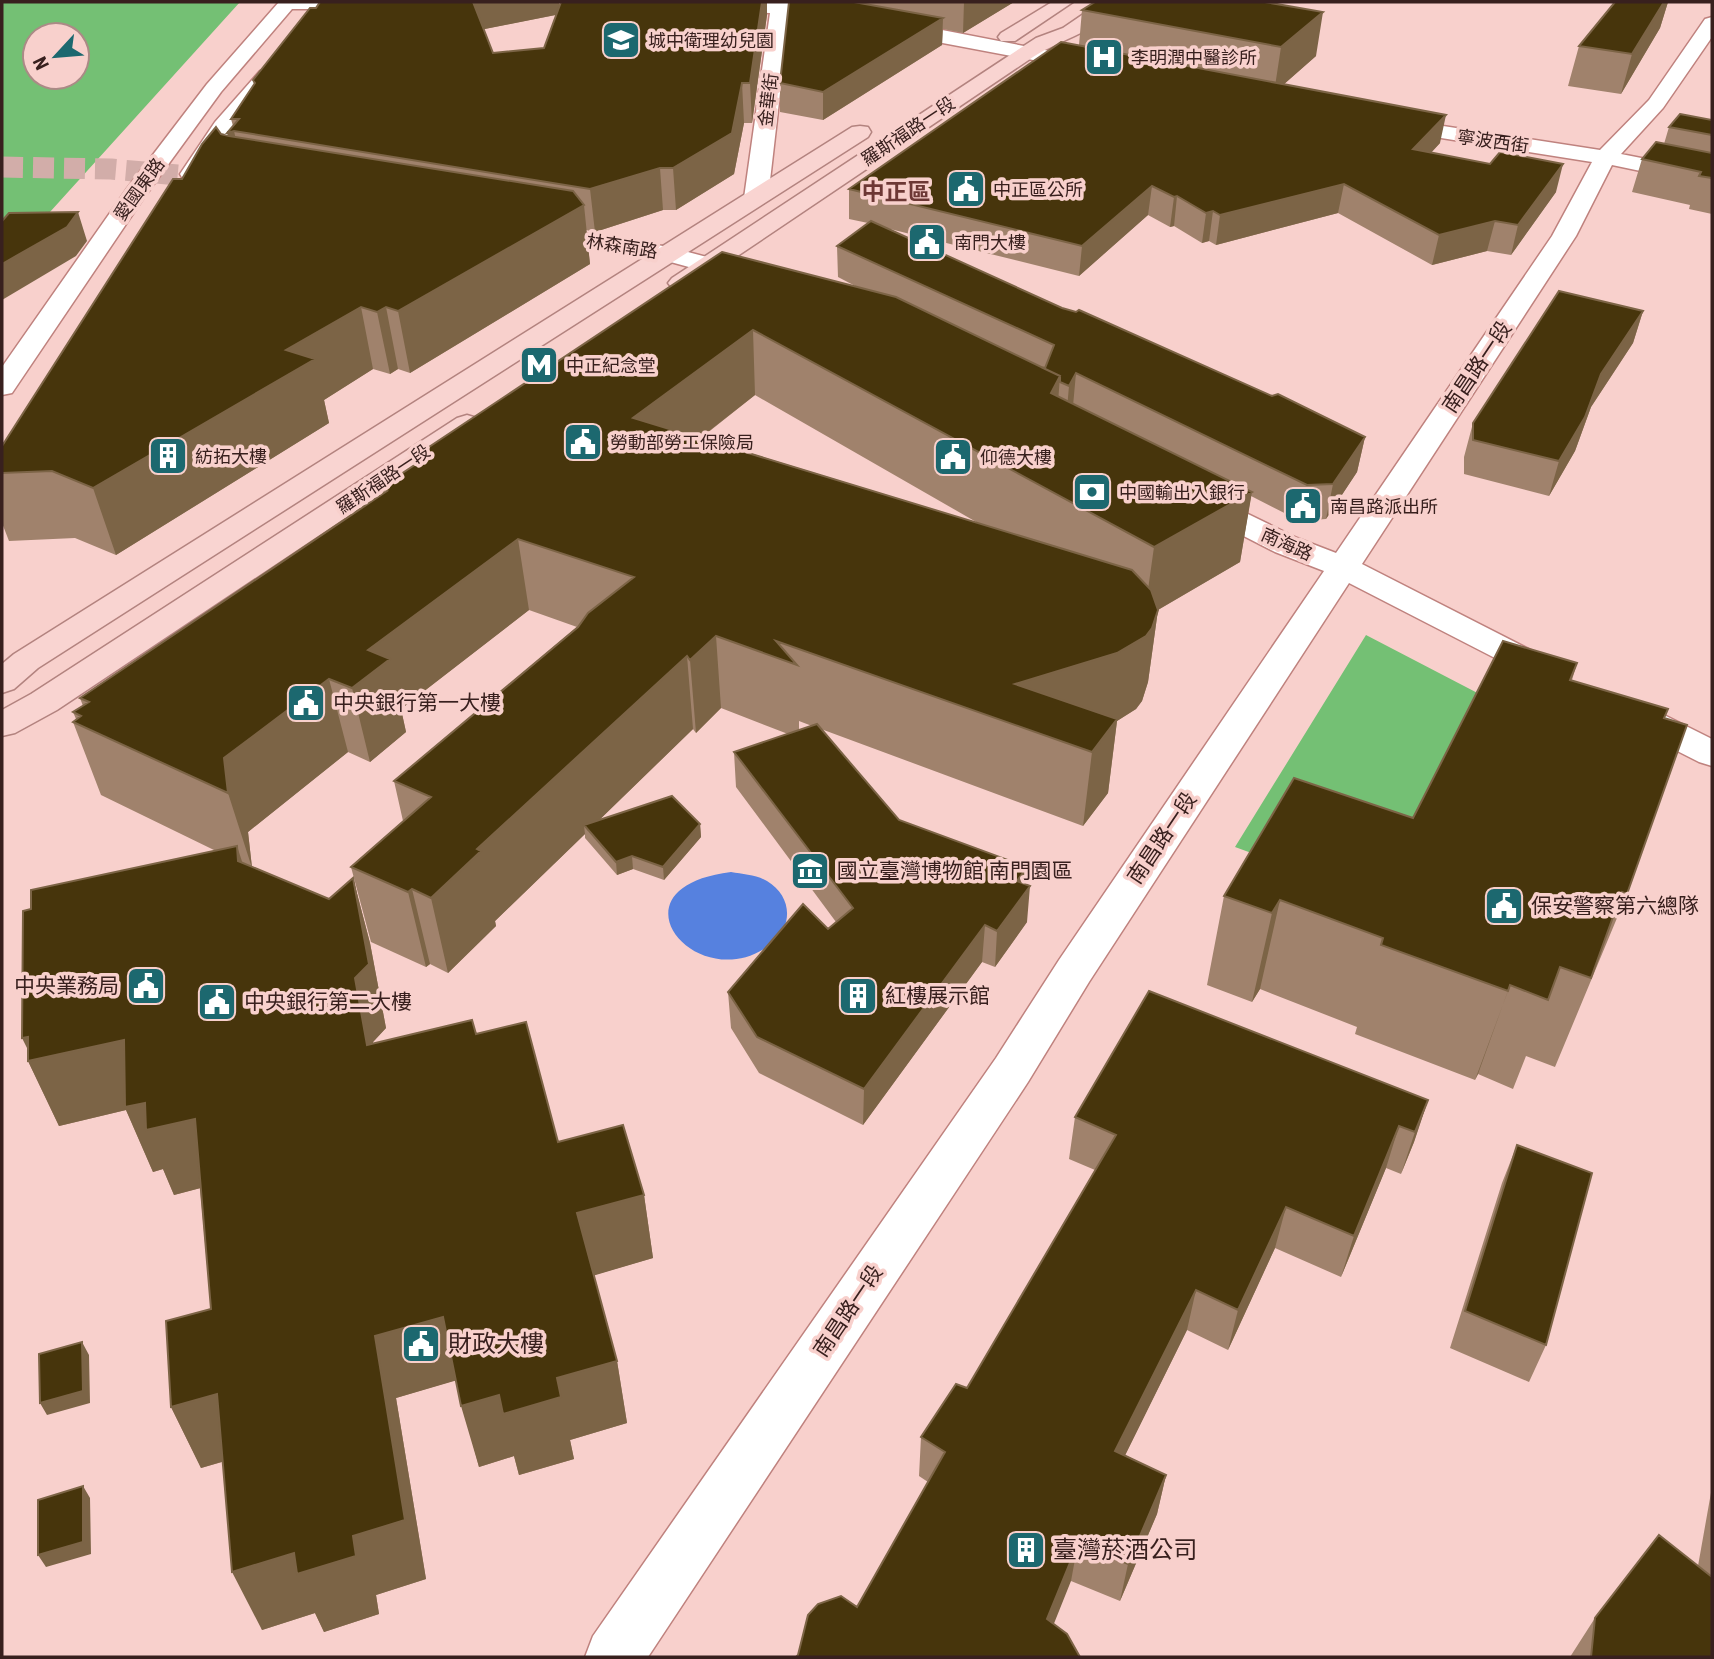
<svg xmlns="http://www.w3.org/2000/svg" width="1714" height="1659" font-family="'Roboto Condensed','Noto Sans TC',sans-serif">
	<style>
		.green { fill: #74c074; fill-rule: evenodd }
		.water { fill: #5681df }
		.lines { fill: none; stroke-linecap: round; stroke-linejoin: round }
		.minor-tunnel { stroke: #d2ada9; stroke-width: 21; stroke-dasharray: 21 10; stroke-linecap: butt }
		.minor-casing { stroke: #bf827e; stroke-width: 3 }
		.major-casing { stroke: #b3837f; stroke-width: 3 }
		.minor { fill: #fff; fill-rule: evenodd }
		.major { fill: #f9d4d1; fill-rule: evenodd }
		.wall { fill: #a0826c; fill-rule: evenodd }
		.shaded-wall { fill: #7c6446 }
		.building { fill: #47350c; stroke: #7c6446; stroke-width: 2 }
		.labels { text-anchor: middle; dominant-baseline: central; stroke-width: 7; stroke-linejoin: round; paint-order: stroke }
		.far-poi-label { font-size: 18px; fill: #38201e; stroke: #f8d0cc; text-anchor: start }
		.far-street-label { font-size: 18px; fill: #38201e; stroke: #f8d0cc }
		.street-label { font-size: 21px; fill: #38201e; stroke: #f8d0cc }
		.poi-label { font-size: 21px; fill: #38201e; stroke: #f8d0cc; text-anchor: start }
		.far-district-label { font-size: 23px; font-weight: bold; fill: #6d3835; stroke: #f8d0cc }
		.near-poi-label { font-size: 24px; fill: #38201e; stroke: #f8d0cc; text-anchor: start }
	</style>
	<rect width="100%" height="100%" fill="#f8d0cc"/>
	<path class="green" d="M 2,2 L 240,2 L 2,265 ZM 35,35 L 77,35 L 77,77 L 35,77 Z
		M 1366,635 L 1489,699 L 1388,903 L 1235,847 Z"/>
	<path class="water" d="M 731,872 C 743,874 757,875 767,881 C 792,896 794,926 771,944 C 699,1000 603,888 731,872 Z"/>
	<g class="lines">
		<path class="minor-tunnel" d="M 2,167 L 111,169 L 234,180"/>
		<g class="minor-casing">
			<path id="minor" d="M 279,2 L 382,3 L 373,9 L 292,9 L 221,92 L 143,199 L 12,393 L 2,395 L 2,367 L 126,190 L 207,84 Z
				M 709,2 L 803,3 L 1091,59 L 1098,61 L 1101,65 L 1098,69 L 1091,71 L 789,14 L 768,198 L 764,203 L 748,203 L 744,198 L 770,13 L 716,11 L 709,9 L 707,5 Z
				M 1712,17 L 1712,37 L 1663,108 L 1621,154 L 1712,172 L 1712,186 L 1612,165 L 1576,236 L 1362,564 L 1558,664 L 1563,671 L 1558,678 L 1546,681 L 1534,678 L 1349,583 L 1089,982 L 1028,1082 L 648,1657 L 585,1657 L 593,1636 L 996,1058 L 1059,960 L 1324,571 L 1275,552 L 1187,507 L 1183,501 L 1187,495 L 1198,492 L 1209,495 L 1297,538 L 1336,553 L 1552,236 L 1592,162 L 1391,130 L 1383,129 L 1380,124 L 1383,119 L 1391,118 L 1600,150 L 1649,100 L 1705,19 Z
				M 267,69 L 274,71 L 277,75 L 231,131 L 199,179 L 183,179 L 180,174 L 215,122 L 260,71 Z
				M 535,225 L 669,247 L 756,270 L 760,275 L 756,280 L 747,283 L 667,261 L 527,237 L 523,232 L 527,227 Z
				M 1635,704 L 1648,707 L 1712,739 L 1712,766 L 1699,762 L 1622,723 L 1617,715 L 1622,707 Z"/>
		</g>
		<g class="major-casing">
			<path id="major" d="M 1052,2 L 1073,2 L 1015,41 L 1001,41 L 998,37 L 1001,33 Z
				M 1101,2 L 1122,2 C 1101,30 1061,39 1033,57 L 690,288 L 681,291 L 672,288 L 668,283 L 672,278 L 1019,49 L 1036,38 L 1063,28 Z
				M 860,126 L 868,127 L 871,132 L 868,137 L 38,668 L 14,689 L 2,693 L 2,664 L 14,654 L 852,127 Z
				M 467,415 L 477,418 L 481,424 L 477,430 L 57,710 L 15,733 L 2,736 L 2,710 L 31,694 L 457,418 Z"/>
		</g>
		<use href="#minor" class="minor"/>
		<use href="#major" class="major"/>
	</g>
	<path class="wall" d="M 320,2 L 559,2 L 559,5 L 767,15 L 752,123 L 744,123 L 734,174 L 676,210 L 663,210 L 595,232 L 586,230 L 590,264 L 410,373 L 398,369 L 390,374 L 373,369 L 324,400 L 329,423 L 116,555 L 75,538 L 9,541 L 2,523 L 2,473 L 182,179 L 221,134 L 228,135 L 233,126 L 231,119 L 254,85 L 253,80 ZM 556,15 L 544,48 L 493,53 L 484,29 Z
		M 789,2 L 1014,2 L 963,33 L 943,29 L 942,45 L 823,120 L 780,112 L 780,83 Z
		M 1266,2 L 1316,56 L 1284,84 L 1440,143 L 1431,153 L 1556,192 L 1511,255 L 1487,251 L 1432,265 L 1338,213 L 1216,245 L 1209,241 L 1202,243 L 1174,226 L 1170,227 L 1148,215 L 1079,276 L 886,228 L 1062,308 L 1272,396 L 1365,437 L 1357,472 L 1326,519 L 1300,521 L 1251,496 L 1240,562 L 1158,610 L 1148,682 L 1142,701 L 1136,709 L 1117,721 L 1108,793 L 1083,826 L 821,729 L 899,820 L 1027,867 L 1025,884 L 1027,922 L 995,967 L 982,962 L 863,1125 L 759,1073 L 731,1028 L 728,992 L 828,929 L 836,922 L 736,787 L 734,752 L 788,734 L 721,708 L 696,733 L 693,729 L 599,820 L 700,824 L 701,837 L 664,880 L 633,869 L 617,875 L 585,838 L 585,834 L 495,921 L 496,926 L 448,973 L 430,964 L 426,967 L 371,942 L 351,867 L 403,821 L 394,781 L 577,627 L 529,610 L 401,709 L 406,732 L 370,762 L 348,752 L 248,832 L 252,867 L 329,899 L 353,878 L 370,943 L 386,1028 L 373,1042 L 373,1044 L 476,1034 L 558,1142 L 644,1195 L 653,1258 L 594,1275 L 617,1361 L 627,1423 L 570,1440 L 574,1459 L 519,1475 L 514,1456 L 479,1467 L 456,1380 L 396,1398 L 426,1579 L 376,1595 L 379,1614 L 324,1632 L 315,1613 L 262,1630 L 222,1462 L 201,1468 L 171,1407 L 211,1309 L 200,1188 L 174,1195 L 163,1169 L 153,1172 L 126,1110 L 59,1126 L 28,1061 L 31,909 L 216,851 L 101,795 L 73,722 L 76,719 L 73,712 L 83,706 L 80,698 L 381,494 L 380,488 L 424,459 L 423,451 L 861,289 L 838,277 L 837,246 L 868,223 L 849,219 L 849,189 L 1079,45 L 1082,10 ZM 755,395 L 978,523 L 701,438 ZM 799,721 L 812,726 L 799,730 Z
		M 1615,2 L 1668,2 L 1660,28 L 1621,94 L 1568,86 L 1579,46 Z
		M 1712,120 L 1712,214 L 1689,209 L 1690,205 L 1632,192 L 1642,159 L 1664,144 L 1669,127 Z
		M 1643,311 L 1633,343 L 1591,407 L 1575,451 L 1549,496 L 1464,474 L 1464,457 L 1473,423 Z
		M 1577,663 L 1572,680 L 1664,718 L 1627,894 L 1555,1067 L 1526,1056 L 1513,1089 L 1478,1074 L 1475,1080 L 1355,1034 L 1357,1027 L 1260,989 L 1252,1002 L 1207,985 L 1224,896 L 1413,818 Z
		M 1428,1100 L 1414,1142 L 1401,1174 L 1386,1168 L 1341,1277 L 1275,1248 L 1228,1350 L 1187,1330 L 1125,1455 L 1166,1475 L 1157,1514 L 1120,1601 L 1071,1581 L 857,1607 L 928,1482 L 919,1476 L 921,1437 L 967,1388 L 1095,1170 L 1069,1159 L 1075,1117 Z
		M 1517,1145 L 1546,1345 L 1529,1382 L 1450,1348 L 1502,1183 Z
		M 1712,1487 L 1712,1657 L 1570,1657 L 1595,1618 L 1698,1566 Z"/>
	<path class="shaded-wall" d="M 471,2 L 559,2 L 560,14 L 475,31 Z
		M 762,2 L 767,2 L 767,15 L 752,123 L 750,83 Z
		M 964,2 L 1014,2 L 963,33 Z
		M 1664,2 L 1668,2 L 1660,28 L 1621,94 L 1632,54 Z
		M 1323,12 L 1316,56 L 1274,93 L 1281,47 Z
		M 943,18 L 942,45 L 823,120 L 823,92 Z
		M 742,83 L 744,123 L 734,174 L 676,210 L 673,168 Z
		M 1446,115 L 1440,143 L 1407,178 L 1413,149 Z
		M 234,131 L 243,172 L 237,174 L 227,133 Z
		M 1563,164 L 1556,192 L 1511,255 L 1518,225 Z
		M 660,168 L 663,210 L 595,232 L 590,189 Z
		M 1344,184 L 1338,213 L 1216,245 L 1220,215 Z
		M 1152,186 L 1148,215 L 1079,276 L 1082,246 Z
		M 1177,196 L 1174,226 L 1170,227 L 1174,197 Z
		M 584,205 L 590,264 L 410,373 L 398,311 Z
		M 1213,211 L 1209,241 L 1202,243 L 1206,213 Z
		M 78,212 L 87,241 L 76,256 L 2,300 L 2,264 Z
		M 1495,221 L 1487,251 L 1432,265 L 1439,235 Z
		M 361,307 L 373,369 L 324,400 L 329,423 L 116,555 L 93,488 L 286,350 Z
		M 386,307 L 398,369 L 390,374 L 377,312 Z
		M 1643,311 L 1633,343 L 1591,407 L 1575,451 L 1549,496 L 1559,461 L 1601,374 Z
		M 753,330 L 755,395 L 640,485 L 633,418 Z
		M 1076,373 L 1073,406 L 1066,420 L 1069,386 Z
		M 1060,376 L 1055,443 L 1051,393 Z
		M 1365,437 L 1357,472 L 1326,519 L 1333,484 Z
		M 1252,492 L 1240,562 L 1144,618 L 1154,547 Z
		M 518,539 L 529,610 L 401,709 L 406,732 L 370,762 L 352,688 L 368,650 Z
		M 1158,610 L 1148,682 L 1142,701 L 1136,709 L 1117,721 L 1108,793 L 1083,826 L 1092,752 L 1015,684 Z
		M 716,636 L 721,708 L 696,733 L 690,660 Z
		M 687,656 L 693,729 L 588,831 L 584,825 L 585,834 L 495,921 L 496,926 L 448,973 L 431,898 L 477,849 Z
		M 329,679 L 348,752 L 248,832 L 252,868 L 228,793 L 224,758 Z
		M 700,824 L 701,837 L 664,880 L 663,867 Z
		M 237,846 L 258,911 L 238,861 Z
		M 632,856 L 633,869 L 617,875 L 616,862 Z
		M 1027,867 L 1025,894 L 1030,886 L 1027,922 L 995,967 L 997,931 L 1017,881 Z
		M 353,878 L 370,943 L 386,1028 L 373,1042 L 385,1110 L 367,1045 L 355,978 Z
		M 412,889 L 430,964 L 426,967 L 408,892 Z
		M 1280,900 L 1260,989 L 1252,1002 L 1272,913 Z
		M 985,925 L 982,962 L 863,1125 L 864,1089 Z
		M 1510,985 L 1478,1074 L 1475,1080 L 1508,991 Z
		M 28,1037 L 124,1040 L 195,1119 L 220,1183 L 174,1195 L 163,1169 L 153,1172 L 126,1110 L 59,1126 L 28,1061 L 33,1060 L 22,1038 Z
		M 1428,1100 L 1414,1142 L 1401,1174 L 1415,1132 Z
		M 1399,1126 L 1386,1168 L 1341,1277 L 1354,1236 Z
		M 644,1195 L 653,1258 L 589,1277 L 577,1213 Z
		M 1286,1207 L 1275,1248 L 1228,1350 L 1238,1310 Z
		M 1196,1290 L 1187,1330 L 1108,1490 L 1115,1451 Z
		M 443,1317 L 461,1379 L 396,1398 L 426,1579 L 376,1595 L 379,1614 L 324,1632 L 315,1613 L 262,1630 L 232,1572 L 353,1536 L 375,1336 Z
		M 82,1342 L 89,1355 L 90,1403 L 47,1415 L 40,1403 Z
		M 617,1361 L 627,1423 L 570,1440 L 574,1459 L 519,1475 L 514,1456 L 479,1467 L 461,1406 Z
		M 217,1394 L 245,1455 L 201,1468 L 171,1407 Z
		M 1166,1475 L 1157,1514 L 1120,1601 L 1128,1564 Z
		M 83,1486 L 90,1498 L 91,1554 L 46,1567 L 38,1555 Z
		M 1078,1543 L 1071,1581 L 1041,1656 L 1047,1619 Z"/>
	<path class="building" d="M 320,2 L 473,2 L 493,53 L 544,48 L 561,2 L 762,2 L 750,83 L 742,83 L 732,133 L 673,168 L 660,168 L 590,189 L 234,131 L 227,133 L 239,119 L 231,119 L 255,83 L 253,80 L 310,8 L 316,8 Z
		M 789,2 L 854,2 L 943,18 L 823,92 L 780,83 Z
		M 1095,2 L 1265,2 L 1323,12 L 1281,47 L 1082,10 Z
		M 1615,2 L 1664,2 L 1632,54 L 1579,46 Z
		M 1061,42 L 1446,115 L 1413,149 L 1490,164 L 1500,152 L 1563,164 L 1518,225 L 1495,221 L 1439,235 L 1344,184 L 1220,215 L 1213,211 L 1206,213 L 1177,196 L 1174,197 L 1152,186 L 1082,246 L 849,189 Z
		M 1680,114 L 1712,120 L 1712,135 L 1669,127 Z
		M 216,127 L 221,134 L 229,136 L 573,191 L 584,205 L 398,311 L 386,307 L 377,312 L 361,307 L 286,350 L 315,359 L 93,488 L 52,471 L 2,473 L 2,446 L 173,179 L 182,179 L 202,144 Z
		M 1656,142 L 1712,153 L 1712,178 L 1699,176 L 1701,172 L 1642,159 Z
		M 78,212 L 67,227 L 2,264 L 2,221 L 9,213 Z
		M 871,221 L 1062,308 L 1076,312 L 1079,310 L 1272,396 L 1278,394 L 1365,437 L 1333,484 L 1307,485 L 1076,373 L 1069,386 L 1060,382 L 1060,376 L 1041,367 L 1045,368 L 1054,345 L 837,246 Z
		M 722,252 L 896,297 L 1060,376 L 1051,393 L 1252,492 L 1154,547 L 753,330 L 633,418 L 1132,570 L 1151,590 L 1158,610 L 1152,628 L 1146,636 L 1117,653 L 1015,684 L 1117,719 L 1092,752 L 776,641 L 797,665 L 716,636 L 690,660 L 687,656 L 477,849 L 481,851 L 431,898 L 412,889 L 408,892 L 351,867 L 431,797 L 394,781 L 578,627 L 588,613 L 634,577 L 518,539 L 368,650 L 390,659 L 352,688 L 329,679 L 224,758 L 228,793 L 73,722 L 81,716 L 73,712 L 89,702 L 80,698 L 387,491 L 380,488 L 431,454 L 423,451 Z
		M 1559,291 L 1643,311 L 1601,374 L 1585,417 L 1559,461 L 1473,440 L 1473,423 Z
		M 1503,641 L 1577,663 L 1570,680 L 1668,709 L 1664,718 L 1687,725 L 1627,894 L 1622,892 L 1591,978 L 1560,967 L 1548,1000 L 1510,985 L 1508,991 L 1381,945 L 1383,938 L 1280,900 L 1272,913 L 1224,896 L 1294,778 L 1413,818 Z
		M 817,724 L 899,820 L 1027,867 L 1017,881 L 1030,886 L 997,931 L 985,925 L 864,1089 L 757,1037 L 728,992 L 803,904 L 828,929 L 853,908 L 734,752 Z
		M 672,796 L 700,824 L 663,867 L 632,856 L 616,862 L 584,825 Z
		M 237,846 L 238,861 L 329,899 L 353,878 L 369,964 L 355,978 L 367,1045 L 472,1020 L 476,1034 L 526,1022 L 558,1142 L 623,1125 L 644,1195 L 577,1213 L 617,1361 L 557,1378 L 561,1397 L 503,1414 L 499,1395 L 461,1406 L 443,1317 L 375,1336 L 405,1520 L 353,1536 L 356,1556 L 297,1574 L 294,1553 L 232,1572 L 217,1394 L 171,1407 L 166,1321 L 211,1309 L 195,1119 L 146,1130 L 145,1103 L 125,1107 L 124,1040 L 28,1061 L 28,1037 L 22,1038 L 23,911 L 31,909 L 31,890 Z
		M 1149,991 L 1428,1100 L 1415,1132 L 1399,1126 L 1354,1236 L 1286,1207 L 1238,1310 L 1196,1290 L 1115,1451 L 1166,1475 L 1128,1564 L 1078,1543 L 1047,1619 L 1067,1634 L 1080,1657 L 796,1657 L 798,1655 L 808,1615 L 818,1604 L 841,1596 L 857,1607 L 945,1452 L 921,1437 L 956,1384 L 967,1388 L 1116,1135 L 1075,1117 Z
		M 1517,1145 L 1592,1173 L 1546,1345 L 1465,1311 Z
		M 82,1342 L 83,1391 L 40,1403 L 39,1354 Z
		M 83,1486 L 83,1542 L 38,1555 L 38,1500 Z
		M 1659,1535 L 1712,1577 L 1712,1657 L 1591,1657 L 1595,1618 Z"/>
	<defs>
		<g id="school-square" transform="scale(2.0125)"><rect x="-9" y="-9" width="18" height="18" rx="4" fill="#1c686f" stroke="#f8d0cc"/><path d="M0-5L7-2L0 1L-7-2ZM-4 1L0 2.5L4 1V4Q0 6-4 4Z" fill="#fff"/></g>
		<g id="hospital-square" transform="scale(2.0125)"><rect x="-9" y="-9" width="18" height="18" rx="4" fill="#1c686f" stroke="#f8d0cc"/><path d="M-5-5h3v3.5h4V-5h3V5h-3V1.5h-4V5h-3Z" fill="#fff"/></g>
		<g id="civic-square" transform="scale(2.0125)"><rect x="-9" y="-9" width="18" height="18" rx="4" fill="#1c686f" stroke="#f8d0cc"/><path d="M-.6-6.5H3V-4.5H.6V-3L4-1V1h2V6H-6V1h2V-1L-.6-3ZM-1.2 2.5V6h2.4V2.5Z" fill="#fff"/></g>
		<g id="metro-square" transform="scale(2.0125)"><rect x="-9" y="-9" width="18" height="18" rx="4" fill="#1c686f" stroke="#f8d0cc"/><path d="M-5.5 5V-5H-3L0 0L3-5H5.5V5H3V-.5L0 4L-3-.5V5Z" fill="#fff"/></g>
		<g id="building-square" transform="scale(2.0125)"><rect x="-9" y="-9" width="18" height="18" rx="4" fill="#1c686f" stroke="#f8d0cc"/><path d="M-4-6H4V6H1V3H-1V6H-4ZM-2.5-4.3h1.7v1.8h-1.7ZM.8-4.3h1.7v1.8H.8ZM-2.5-1h1.7V.8h-1.7ZM.8-1h1.7V.8H.8Z" fill="#fff"/></g>
		<g id="bank-square" transform="scale(2.0125)"><rect x="-9" y="-9" width="18" height="18" rx="4" fill="#1c686f" stroke="#f8d0cc"/><path d="M-6-4H6V4H-6ZM0-2.3a2.3 2.3 0 1 0 0 4.6a2.3 2.3 0 1 0 0-4.6Z" fill="#fff"/></g>
		<g id="museum-square" transform="scale(2.0125)"><rect x="-9" y="-9" width="18" height="18" rx="4" fill="#1c686f" stroke="#f8d0cc"/><path d="M0-6L6-3V-2H-6V-3ZM-5-1h2V3h-2ZM-1-1h2V3h-2ZM3-1h2V3H3ZM-6 4H6V6H-6Z" fill="#fff"/></g>
	</defs>
	<g fill-rule="evenodd">
		<use href="#school-square" x="621" y="40"/>
		<use href="#hospital-square" x="1104" y="57"/>
		<use href="#civic-square" x="966" y="189"/>
		<use href="#civic-square" x="927" y="242"/>
		<use href="#metro-square" x="539" y="365"/>
		<use href="#civic-square" x="583" y="442"/>
		<use href="#building-square" x="168" y="456"/>
		<use href="#civic-square" x="953" y="457"/>
		<use href="#bank-square" x="1092" y="492"/>
		<use href="#civic-square" x="1303" y="506"/>
		<use href="#civic-square" x="306" y="703"/>
		<use href="#museum-square" x="810" y="871"/>
		<use href="#civic-square" x="1504" y="906"/>
		<use href="#civic-square" x="146" y="986"/>
		<use href="#building-square" x="858" y="996"/>
		<use href="#civic-square" x="217" y="1002"/>
		<use href="#civic-square" x="421" y="1344"/>
		<use href="#building-square" x="1026" y="1550"/>
	</g>
	<g class="labels">
		<g class="far-poi-label">
			<text x="648" y="40">城中衛理幼兒園</text>
			<text x="1131" y="57">李明潤中醫診所</text>
			<text x="993" y="189">中正區公所</text>
			<text x="954" y="242">南門大樓</text>
			<text x="566" y="365">中正紀念堂</text>
			<text x="610" y="442">勞動部勞工保險局</text>
			<text x="195" y="456">紡拓大樓</text>
			<text x="980" y="457">仰德大樓</text>
			<text x="1119" y="492">中國輸出入銀行</text>
			<text x="1330" y="506">南昌路派出所</text>
		</g>
		<g class="far-street-label">
			<text transform="translate(768 100) rotate(-83)">金華街</text>
			<text transform="translate(908 131) rotate(-34)">羅斯福路一段</text>
			<text transform="translate(1493 141) rotate(8)">寧波西街</text>
			<text transform="translate(139 189) rotate(-54)">愛國東路</text>
			<text transform="translate(622 246) rotate(9)">林森南路</text>
			<text transform="translate(383 479) rotate(-34)">羅斯福路一段</text>
			<text transform="translate(1287 544) rotate(24)">南海路</text>
		</g>
		<g class="street-label">
			<text transform="translate(1477 367) rotate(-56)">南昌路一段</text>
			<text transform="translate(1162 838) rotate(-56)">南昌路一段</text>
			<text transform="translate(848 1311) rotate(-56)">南昌路一段</text>
		</g>
		<g class="poi-label">
			<text x="333" y="703">中央銀行第一大樓</text>
			<text x="837" y="871">國立臺灣博物館 南門園區</text>
			<text x="1531" y="906">保安警察第六總隊</text>
			<text x="119" y="986" text-anchor="end">中央業務局</text>
			<text x="885" y="996">紅樓展示館</text>
			<text x="244" y="1002">中央銀行第二大樓</text>
		</g>
		<g class="far-district-label">
			<text x="896" y="192">中正區</text>
		</g>
		<g class="near-poi-label">
			<text x="448" y="1344">財政大樓</text>
			<text x="1053" y="1550">臺灣菸酒公司</text>
		</g>
	</g>
	<rect width="1714" height="1659" fill="none" stroke="#38201e" stroke-width="7"/>
	<g transform="translate(56 56) rotate(244)"><circle r="33" fill="#f8d0cc" stroke="#ab8a86" stroke-width="2"/>
	<path d="M0-5L12 26L0 18L-12 26Z" fill="#1c686f"/>
	<text y="-10" font-size="19" font-weight="bold" text-anchor="middle" fill="#38201e">N</text>
	</g>
</svg>
